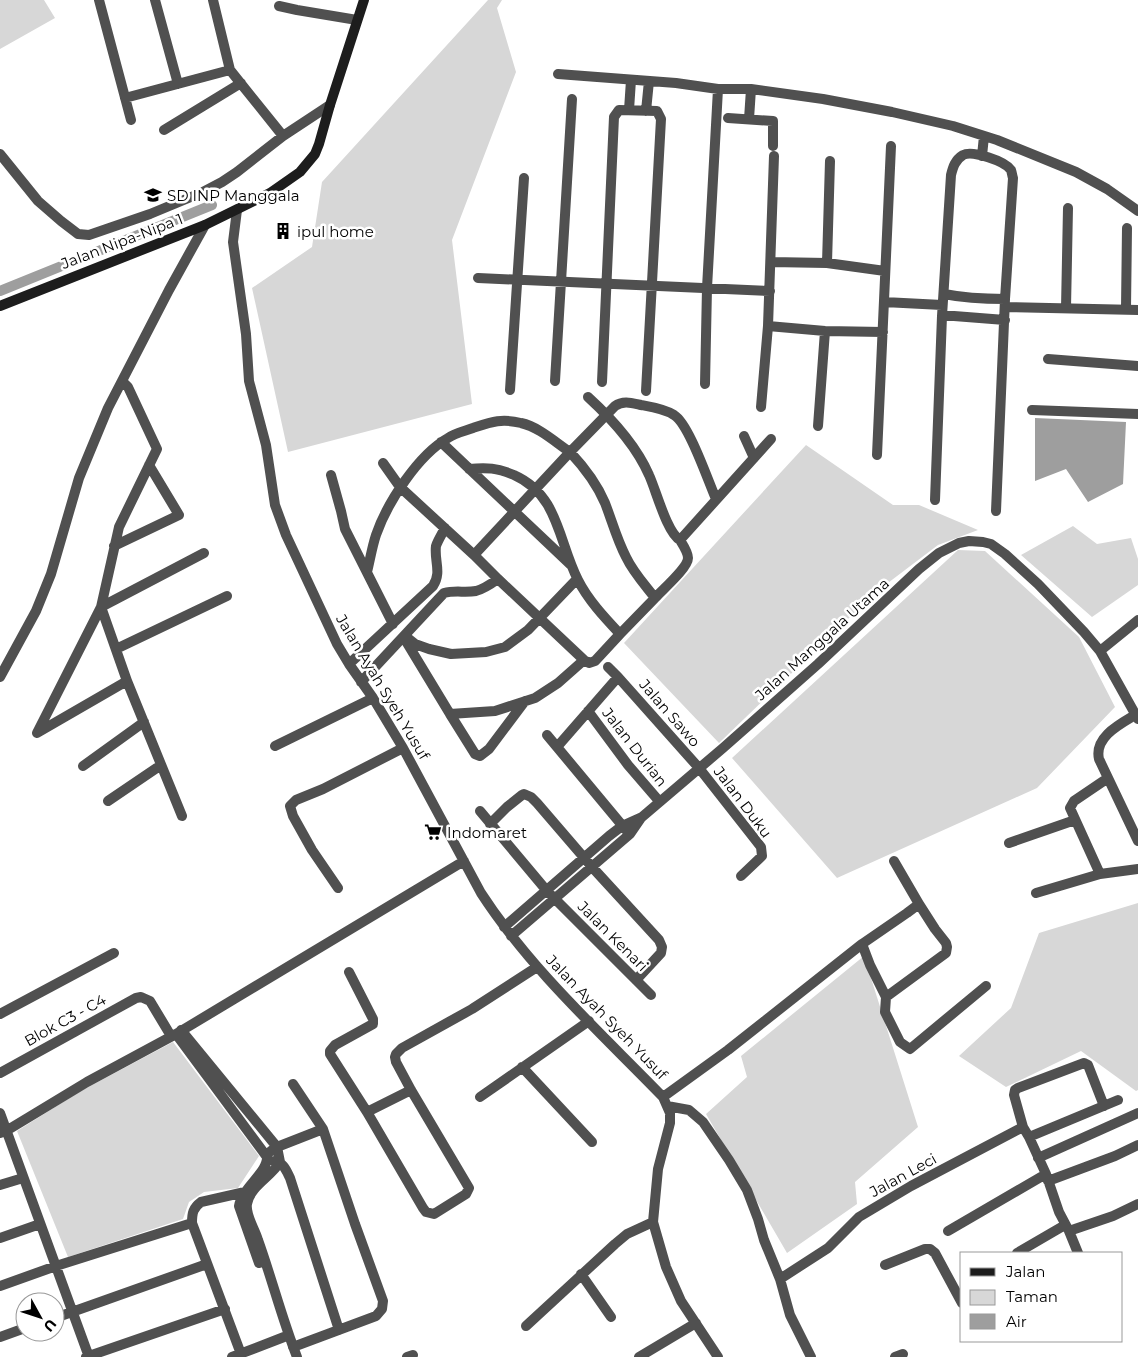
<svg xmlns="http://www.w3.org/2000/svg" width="1138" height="1357" font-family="Montserrat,sans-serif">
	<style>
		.green { fill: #d7d7d7 }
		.water { fill: #9e9e9e }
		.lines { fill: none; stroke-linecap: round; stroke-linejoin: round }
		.canal { stroke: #9e9e9e; stroke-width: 10 }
		.street { stroke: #505050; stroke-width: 10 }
		.secondary { stroke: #1d1d1d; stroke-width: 10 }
		.labels { text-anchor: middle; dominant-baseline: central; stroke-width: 5; stroke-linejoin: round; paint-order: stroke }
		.poi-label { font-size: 15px; fill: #000; stroke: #fff; text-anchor: start }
		.street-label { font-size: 15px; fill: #000; stroke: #fff }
	</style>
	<rect width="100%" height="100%" fill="#fff"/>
	<path class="green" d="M 0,0 L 44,0 L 55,18 L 0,49 Z
		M 488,0 L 502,0 L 497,8 L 516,72 L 452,240 L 472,404 L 288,452 L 252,288 L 312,247 L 322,182 Z
		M 806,445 L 893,505 L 919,505 L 978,530 L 938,545 L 876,592 L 719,743 L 624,643 Z
		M 1073,526 L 1097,544 L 1131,538 L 1138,559 L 1138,585 L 1092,617 L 1021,555 Z
		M 958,550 L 985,551 L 1079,637 L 1115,707 L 1037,788 L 837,878 L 732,758 Z
		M 1138,903 L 1138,1090 L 1136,1091 L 1081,1051 L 1006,1087 L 959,1056 L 1011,1008 L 1039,933 Z
		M 864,956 L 918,1127 L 855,1182 L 857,1204 L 787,1253 L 706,1114 L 747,1077 L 741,1056 Z
		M 173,1042 L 259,1156 L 238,1188 L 204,1192 L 189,1202 L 183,1219 L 68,1257 L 17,1131 L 79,1092 Z"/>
	<path class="water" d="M 1035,418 L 1126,422 L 1123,484 L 1088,502 L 1066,469 L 1035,481 Z"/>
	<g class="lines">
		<path class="canal" d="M 0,291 L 212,205"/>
		<path class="street" d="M 99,0 L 131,120
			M 155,0 L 178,84
			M 213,0 L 230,70 L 283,136
			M 279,6 L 297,10 L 357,20
			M 558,74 L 676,83 L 718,89 L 751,89 L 823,99 L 892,112 L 953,126 L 997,140 L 1076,172 L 1107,189 L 1138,211
			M 125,98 L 230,70
			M 629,110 L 631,80
			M 646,111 L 649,81
			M 728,118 L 773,121 L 773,146
			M 749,119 L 751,89
			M 164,130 L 241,83
			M 0,154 L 38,201 L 61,221 L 78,234 L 89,235 L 150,214 L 203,192 L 222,182 L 237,172 L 283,136 L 330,105
			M 982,156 L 984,136
			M 237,210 L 233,242 L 246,334 L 249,381 L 266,445 L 275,505 L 286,535 L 337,644 L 349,664 L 373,698 L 403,748 L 481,893 C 531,970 600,1032 663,1097 L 670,1113 L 670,1123 L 658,1169 L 653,1222 L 666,1267 L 681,1301 L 718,1357
			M 771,262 L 827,263 L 885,271
			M 827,263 L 830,161
			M 478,278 L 770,291
			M 944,294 C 964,298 984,299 1005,299
			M 884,302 L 942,305
			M 1005,307 L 1138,310
			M 1066,308 L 1068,208
			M 1126,309 L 1127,228
			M 942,316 L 954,316 L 1005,320
			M 768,326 L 825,331 L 883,332
			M 1048,359 L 1138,366
			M 122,381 L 128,387 L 157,449 L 119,527 L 101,607 L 204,553
			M 555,381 L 572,99
			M 602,382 L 614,117 L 619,110 L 657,111 L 661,119 L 646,391
			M 705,384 L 707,288 L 718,89
			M 510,390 L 524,178
			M 588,397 C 612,419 636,445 649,475 C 656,490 667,533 680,540 L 771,439
			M 761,407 L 768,326 L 774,156
			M 1032,410 L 1138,414
			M 818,426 L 825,331
			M 744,436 L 754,458
			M 441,442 L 571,565
			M 877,455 L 891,146
			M 383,463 L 400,487 L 474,555 L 498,579 L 584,660 L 589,663 L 595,661 L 620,634
			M 469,469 C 487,467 497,468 514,475 C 559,495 558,541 578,580 C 588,600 605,618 620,634 L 655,598
			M 331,475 L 341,511 L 345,529 L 393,624
			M 935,500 L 942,316 L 951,175 C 953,167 955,160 963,155 C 972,150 1005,161 1011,170 C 1012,173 1012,175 1013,178 L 1005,299 L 996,511
			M 114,546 L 179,515 L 149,465
			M 474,555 L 570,452 C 584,467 597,484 605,503 C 612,521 617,540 626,557 C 633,572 645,585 655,598 C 662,590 688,568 688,558 C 688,552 683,545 680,540
			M 367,572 C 370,560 372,547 376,535 C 387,503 418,455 448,438 C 455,433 465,431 473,428 C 491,422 501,418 521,423 C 539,427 555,442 570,452 L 615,406 C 623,400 632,403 641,405 C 652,407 665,409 674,415 C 689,424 708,481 716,499
			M 101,607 L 127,681 L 37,733 Z
			M 405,636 L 415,644 L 429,649 L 451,654 L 486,652 L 505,647 L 528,630 L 577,579
			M 404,638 L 450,714 L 495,711 L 535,698 L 558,683 L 584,660
			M 116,649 L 227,596
			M 1100,651 L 1138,620
			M 349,664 L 433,586 C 442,572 434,561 436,546 C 438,540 442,534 445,528
			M 608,667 L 618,677 L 699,768 L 761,847 L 762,856 L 741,876
			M 0,677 L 36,611 L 51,574 L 79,478 L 108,408 L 169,290 L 205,225
			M 127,681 L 182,816
			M 361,682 L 444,593 C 455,590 465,593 476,591 C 484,589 491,584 498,579
			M 588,711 L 628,765 L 659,801
			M 450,714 L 475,754 L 480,756 L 489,749 L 525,701
			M 1135,715 C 1120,724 1094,737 1099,759 L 1138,841
			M 547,735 L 626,830
			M 275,746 L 373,698
			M 557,747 L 618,677
			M 83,766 L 144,722
			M 108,801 L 161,765
			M 480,811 L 547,891 L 651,995
			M 490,824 L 507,807 L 522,795 L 524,794 L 531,797 L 537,803 L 592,867 L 659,940 L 662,947 L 661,953 L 636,980
			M 1009,843 L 1075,820
			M 894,861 L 919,904
			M 1100,874 L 1070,808 L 1074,801 L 1108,778
			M 338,888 L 312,850 L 293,816 L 290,806 L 296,800 L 323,789 L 403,748
			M 1036,893 L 1100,874 L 1138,869
			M 504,927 L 609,836 L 622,826 L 642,817 L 723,748 L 818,664 L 919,569 L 939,553 L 959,543 L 969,541 L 983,542 L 991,544 L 1005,554 L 1038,584 L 1084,632 L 1100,651 L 1138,719
			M 511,936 L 630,834 L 641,818
			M 862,944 L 870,965 L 886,997
			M 349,972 L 373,1019 L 373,1024 L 335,1045 L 330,1051 L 330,1054 L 367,1112 L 423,1208 L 426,1212 L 434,1214 L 466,1194 L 469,1188 L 411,1090 L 396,1062 L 395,1057 L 396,1054 L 402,1048 L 472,1009 L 537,967
			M 0,1014 L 114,953
			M 181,1030 L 277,1147 L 280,1162 C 271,1177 250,1186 247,1204 C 245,1215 255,1229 258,1240 C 272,1279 282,1319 297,1357
			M 176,1034 L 267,1157 C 268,1172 242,1188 239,1206 L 259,1263
			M 522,1067 L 592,1142
			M 0,1073 L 136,998 L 141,997 L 150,1001 L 171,1036
			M 293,1084 L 323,1129
			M 480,1097 L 589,1021
			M 663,1097 L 728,1050 L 862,944 L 907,913 L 919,904 L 935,929 L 946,943 L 947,947 L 946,953 L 886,997 L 885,1012 L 900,1042 L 910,1049 L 986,986
			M 667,1106 L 689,1110 L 703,1122 L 729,1160 L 747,1190 L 758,1219 L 764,1240 L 780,1279 L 790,1315 L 811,1357
			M 367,1112 L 411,1090
			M 0,1113 L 89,1357
			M 1023,1127 L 1029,1137 L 1046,1174 L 1059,1212 L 1069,1231
			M 0,1133 L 6,1131 L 87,1082 L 176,1034 L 464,861
			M 1029,1137 L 1118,1100
			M 271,1151 L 277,1147 L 323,1129 L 355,1224 L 383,1301 L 382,1309 L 376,1316 L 293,1347
			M 1038,1158 L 1138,1113
			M 274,1161 C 284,1163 286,1170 290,1178 L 339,1330
			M 1048,1181 L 1115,1156 L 1138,1145
			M 0,1185 L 23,1178
			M 192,1223 C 192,1213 193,1208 201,1202 L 245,1192
			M 948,1231 L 1046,1174
			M 0,1238 L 40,1224
			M 1017,1253 L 1065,1225
			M 1078,1253 L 1069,1231 L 1113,1216 L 1138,1204
			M 885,1265 L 925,1249 L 930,1249 L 935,1253 L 962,1303
			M 581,1274 L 611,1317
			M 780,1279 L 828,1248 L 859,1217 L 911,1186 L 1023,1127 L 1014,1095 L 1015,1090 L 1018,1088 L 1084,1063 L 1088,1065 L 1104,1106
			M 0,1286 L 56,1266 L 192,1223 L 241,1354
			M 55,1318 L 207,1264
			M 526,1326 L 615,1244 L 627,1234 L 653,1222
			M 0,1337 L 25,1328
			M 86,1357 L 225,1309
			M 232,1357 L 284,1337
			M 407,1357 L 413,1355
			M 639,1357 L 696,1323
			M 895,1357 L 903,1354"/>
		<path class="secondary" d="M 0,306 L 205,225 L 270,193 L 300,172 L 315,154 L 319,144 L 330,105 L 364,0"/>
	</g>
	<defs>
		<g id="school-bare" transform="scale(1.35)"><path d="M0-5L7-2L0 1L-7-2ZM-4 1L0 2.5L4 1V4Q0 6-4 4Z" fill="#000" stroke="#fff" stroke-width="2.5" paint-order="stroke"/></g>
		<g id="building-bare" transform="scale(1.35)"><path d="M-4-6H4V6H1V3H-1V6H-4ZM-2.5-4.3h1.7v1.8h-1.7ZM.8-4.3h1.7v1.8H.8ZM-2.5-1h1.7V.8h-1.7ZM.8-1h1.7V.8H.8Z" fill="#000" stroke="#fff" stroke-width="2.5" paint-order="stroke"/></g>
		<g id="supermarket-bare" transform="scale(1.35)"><path d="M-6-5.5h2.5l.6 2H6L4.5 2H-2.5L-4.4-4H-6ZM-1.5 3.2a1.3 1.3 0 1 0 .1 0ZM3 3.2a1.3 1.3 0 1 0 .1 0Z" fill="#000" stroke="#fff" stroke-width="2.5" paint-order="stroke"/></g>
	</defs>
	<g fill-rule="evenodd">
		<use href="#school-bare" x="153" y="195"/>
		<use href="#building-bare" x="283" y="231"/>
		<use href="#supermarket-bare" x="433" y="832"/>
	</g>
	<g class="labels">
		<g class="poi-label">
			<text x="167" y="195">SD INP Manggala</text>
			<text x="297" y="231">ipul home</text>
			<text x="447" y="832">Indomaret</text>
		</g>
		<g class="street-label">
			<text transform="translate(122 241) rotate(-21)">Jalan Nipa-Nipa 1</text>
			<text transform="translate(822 639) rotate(-42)">Jalan Manggala Utama</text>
			<text transform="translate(383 687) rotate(59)">Jalan Ayah Syeh Yusuf</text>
			<text transform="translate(670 713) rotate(49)">Jalan Sawo</text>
			<text transform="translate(635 747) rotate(52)">Jalan Durian</text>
			<text transform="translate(743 802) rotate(53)">Jalan Duku</text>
			<text transform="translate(613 936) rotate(45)">Jalan Kenari</text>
			<text transform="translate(607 1017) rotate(46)">Jalan Ayah Syeh Yusuf</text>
			<text transform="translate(65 1020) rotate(-29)">Blok C3 - C4</text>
			<text transform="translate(903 1175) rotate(-29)">Jalan Leci</text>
		</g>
	</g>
	<rect x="960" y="1252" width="162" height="90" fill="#ffffff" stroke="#999999"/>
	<rect x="970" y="1268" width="25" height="8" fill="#1d1d1d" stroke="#999999"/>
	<text x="1006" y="1277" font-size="15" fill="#000000">Jalan</text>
	<rect x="970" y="1290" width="25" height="15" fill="#d7d7d7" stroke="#999999"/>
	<text x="1006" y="1302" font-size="15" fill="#000000">Taman</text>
	<rect x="970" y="1314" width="25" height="15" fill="#9e9e9e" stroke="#999999"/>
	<text x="1006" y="1327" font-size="15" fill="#000000">Air</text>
	<g transform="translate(40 1317) rotate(130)"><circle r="24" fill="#ffffff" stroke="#999999"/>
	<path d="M0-4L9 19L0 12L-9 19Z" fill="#000000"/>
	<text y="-8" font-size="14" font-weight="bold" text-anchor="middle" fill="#000000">U</text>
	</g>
</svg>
